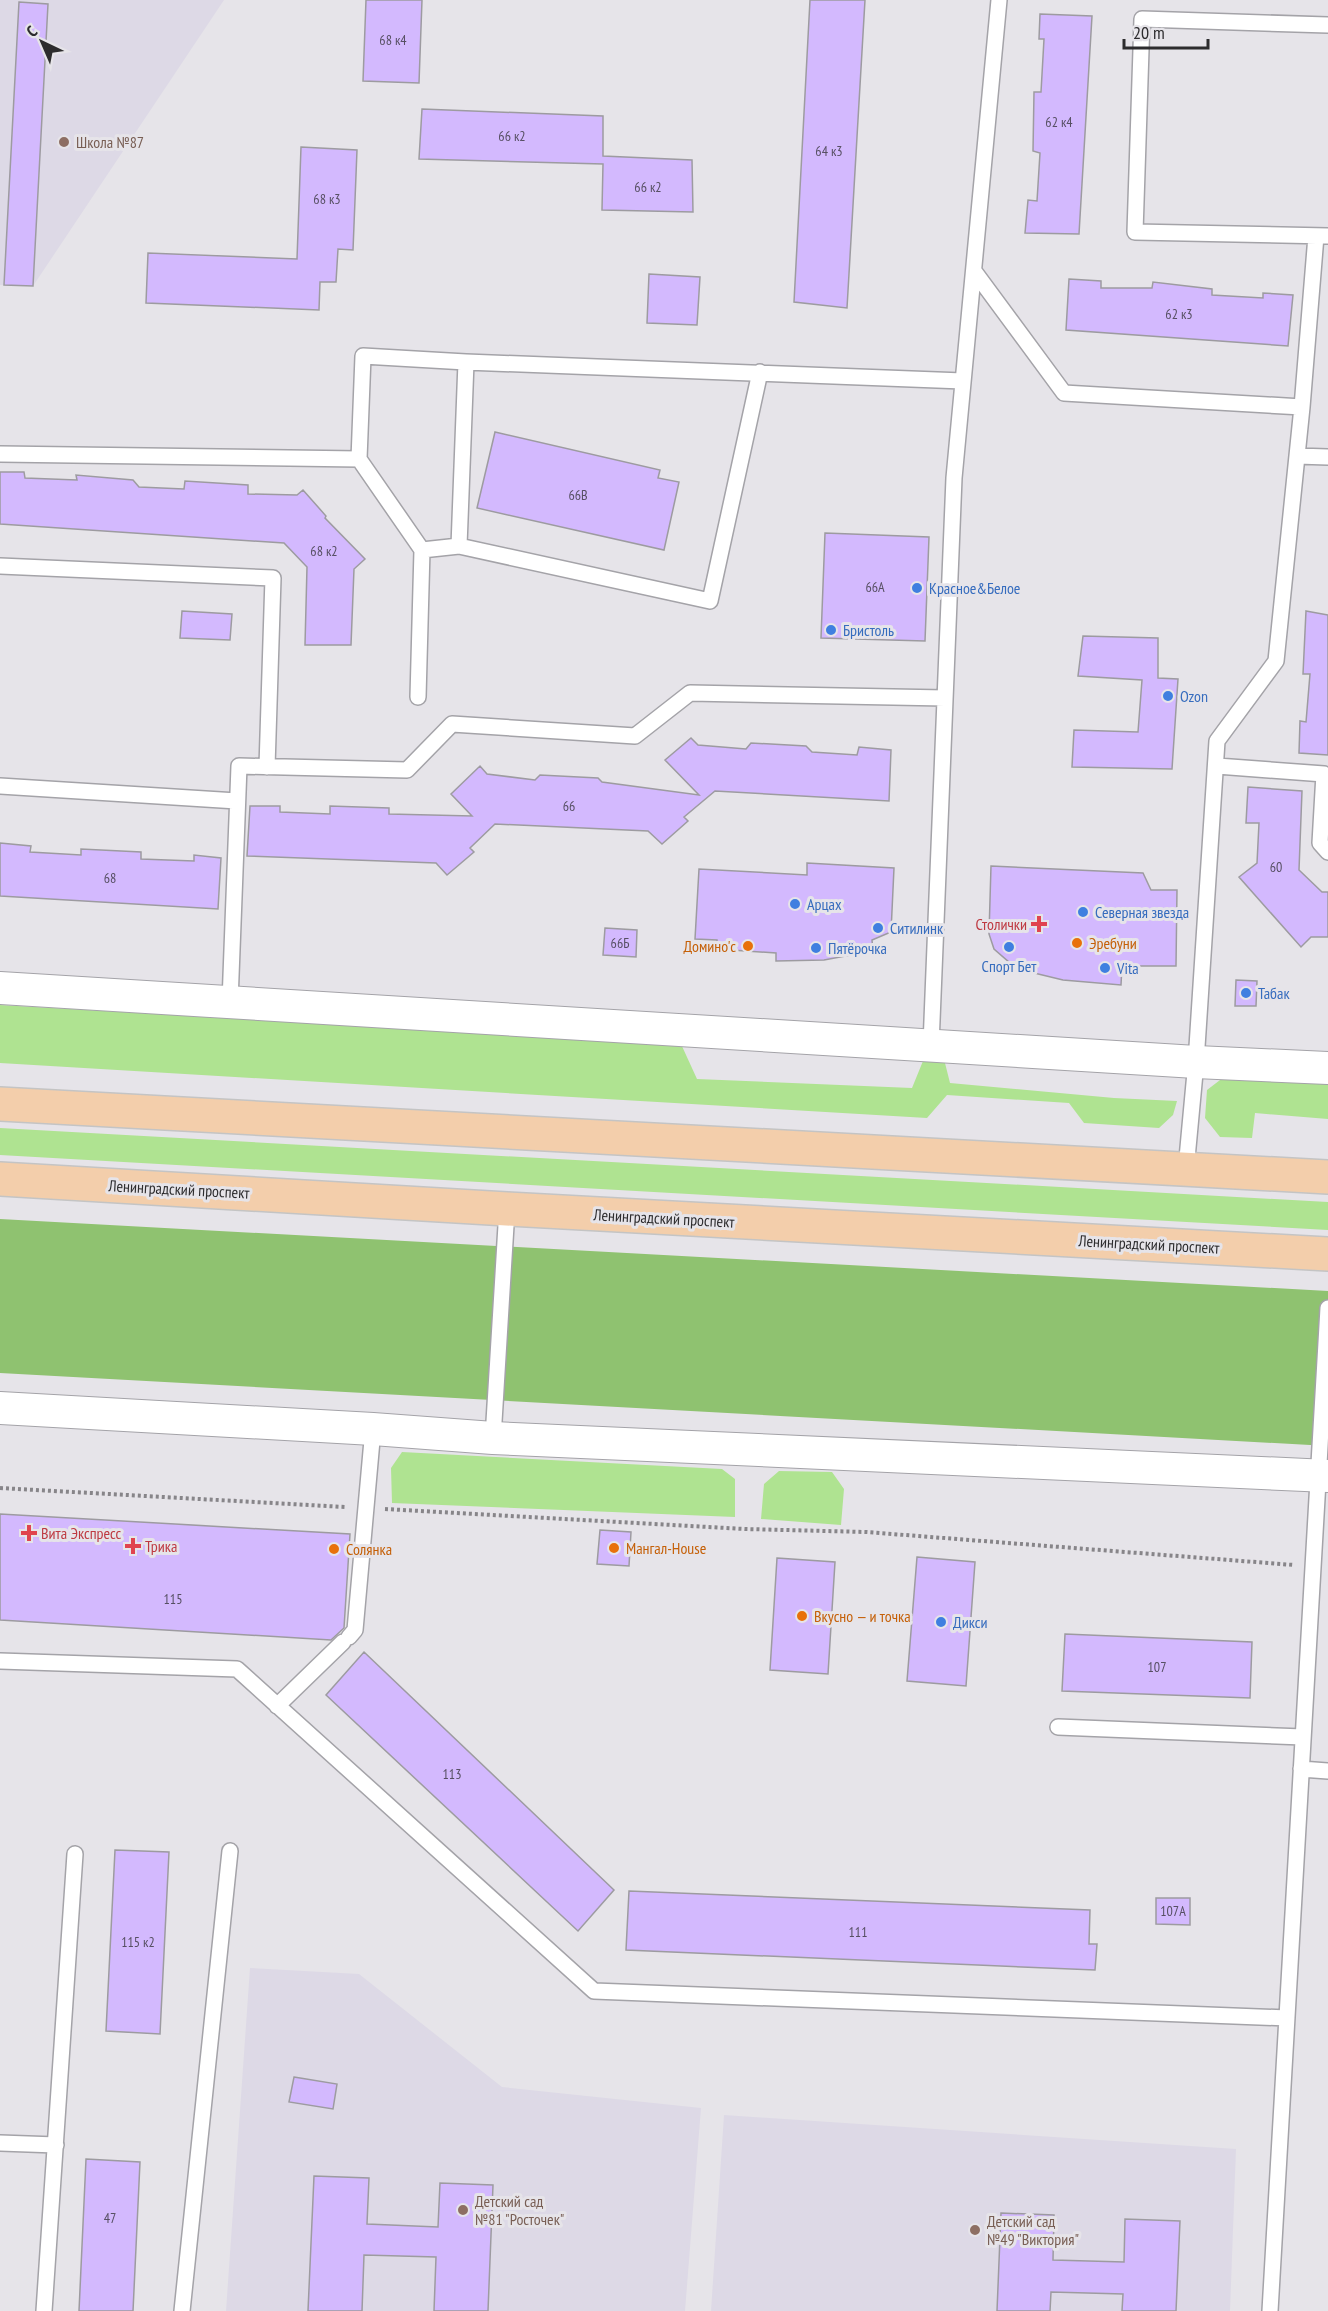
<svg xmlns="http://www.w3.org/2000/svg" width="1328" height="2311" font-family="'PT Sans Narrow',sans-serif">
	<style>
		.built { fill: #ddd9e6 }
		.green { fill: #afe391 }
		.forest { fill: #8fc270 }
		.building { fill: #d3b9fe; stroke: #9d9ba0; stroke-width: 1.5 }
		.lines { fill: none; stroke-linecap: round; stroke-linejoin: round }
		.lane-casing { stroke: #a4a3a8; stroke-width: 18 }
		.street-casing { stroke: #a4a3a8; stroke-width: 34 }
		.primary-casing { stroke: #c4c4c4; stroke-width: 36 }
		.path { stroke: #878589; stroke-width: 4; stroke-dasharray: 3 3; stroke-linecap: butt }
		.lane { stroke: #fff; stroke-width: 15 }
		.street { stroke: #fff; stroke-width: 32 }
		.primary { stroke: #f3ceab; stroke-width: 33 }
		.education-dot { fill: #8d6e63; stroke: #e6e4e9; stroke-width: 2 }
		.shop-dot { fill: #3f7fe0; stroke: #e6e4e9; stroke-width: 2 }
		.health-dot { fill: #e0444e; stroke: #e6e4e9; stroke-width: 2 }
		.food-dot { fill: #e8710a; stroke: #e6e4e9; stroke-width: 2 }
		.labels { text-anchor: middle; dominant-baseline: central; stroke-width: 6; stroke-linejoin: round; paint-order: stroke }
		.number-label { font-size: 14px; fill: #564f62 }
		.education-label { font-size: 16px; fill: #785e54; stroke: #e6e4e9; text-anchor: start }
		.shop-label { font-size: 16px; fill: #366cbe; stroke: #e6e4e9; text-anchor: start }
		.health-label { font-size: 16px; fill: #be3a42; stroke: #e6e4e9; text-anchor: start }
		.food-label { font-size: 16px; fill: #c56008; stroke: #e6e4e9; text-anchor: start }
		.street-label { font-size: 16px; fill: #2d2c2e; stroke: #e6e4e9 }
	</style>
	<rect width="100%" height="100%" fill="#e6e4e9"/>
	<path class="built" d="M 0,0 L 224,0 L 33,286 L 0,285 Z
		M 250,1968 L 359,1974 L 502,2087 L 701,2108 L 685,2311 L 226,2311 Z
		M 724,2115 L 1236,2149 L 1230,2311 L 711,2311 Z"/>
	<path class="green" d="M 0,1005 L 681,1044 L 697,1079 L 912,1088 L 923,1061 L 945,1063 L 950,1083 L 1114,1098 L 1177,1101 L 1173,1115 L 1159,1128 L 1084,1123 L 1069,1103 L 947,1095 L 927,1118 L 0,1063 Z
		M 1224,1077 L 1328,1083 L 1328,1119 L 1255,1113 L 1252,1138 L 1220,1137 L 1205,1118 L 1207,1090 Z
		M 0,1128 L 1328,1202 L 1328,1230 L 0,1155 Z
		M 402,1452 L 722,1469 L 735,1479 L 735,1517 L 392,1503 L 391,1468 Z
		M 779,1471 L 832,1472 L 844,1489 L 841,1525 L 761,1519 L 764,1484 Z"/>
	<path class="forest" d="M 0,1219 L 1328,1291 L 1328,1446 L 0,1373 Z"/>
	<path class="building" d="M 366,0 L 422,0 L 419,83 L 363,81 Z
		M 810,0 L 865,0 L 847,308 L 794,302 Z
		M 19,2 L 48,4 L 33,286 L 4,285 Z
		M 1040,14 L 1092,16 L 1079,234 L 1025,233 L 1028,200 L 1037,201 L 1040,153 L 1033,151 L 1034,92 L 1041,92 L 1044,39 L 1039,39 Z
		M 422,109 L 603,116 L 603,156 L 692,160 L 693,212 L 602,210 L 603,164 L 419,159 Z
		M 301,147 L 357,150 L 353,250 L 338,249 L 336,282 L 320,282 L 319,310 L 146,303 L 148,253 L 297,259 Z
		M 649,274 L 700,277 L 697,325 L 647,323 Z
		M 1069,279 L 1101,281 L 1101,288 L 1152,288 L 1153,282 L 1212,289 L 1212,295 L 1263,298 L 1263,293 L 1293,295 L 1288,346 L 1066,330 Z
		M 495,432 L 660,470 L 658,478 L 679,482 L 664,550 L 477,508 Z
		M 0,472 L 24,472 L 25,478 L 77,480 L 76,475 L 133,480 L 139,487 L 184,489 L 185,481 L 248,485 L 248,494 L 297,495 L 303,490 L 326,516 L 325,518 L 365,559 L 354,569 L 351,645 L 305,645 L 307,567 L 284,543 L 0,524 Z
		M 825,533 L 929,537 L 925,641 L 821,638 Z
		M 182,611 L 232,614 L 230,640 L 180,638 Z
		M 1306,611 L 1328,615 L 1328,755 L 1299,753 L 1300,721 L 1306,722 L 1310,674 L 1303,674 Z
		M 1083,636 L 1158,638 L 1158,678 L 1178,679 L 1172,769 L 1072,767 L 1074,730 L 1138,732 L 1142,680 L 1078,676 Z
		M 691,738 L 698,745 L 746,749 L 751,743 L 806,746 L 812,752 L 857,755 L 859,747 L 891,750 L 889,801 L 715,791 L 684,817 L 688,821 L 662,844 L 648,831 L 495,824 L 470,848 L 474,852 L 447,875 L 436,863 L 247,856 L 250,806 L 280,806 L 280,812 L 330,814 L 330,806 L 389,808 L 389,814 L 472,816 L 451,794 L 480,766 L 487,774 L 535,780 L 540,775 L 598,778 L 602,782 L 699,795 L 665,760 Z
		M 1248,787 L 1302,791 L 1299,870 L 1322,892 L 1328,892 L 1328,937 L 1311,937 L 1301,947 L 1239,877 L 1257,863 L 1259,823 L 1246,823 Z
		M 0,843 L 31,846 L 30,852 L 81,855 L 81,849 L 141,852 L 141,859 L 194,861 L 194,855 L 221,858 L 218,909 L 0,896 Z
		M 807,863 L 894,868 L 891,932 L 872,940 L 873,951 L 824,960 L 776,961 L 776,953 L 717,949 L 717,940 L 695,939 L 699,869 L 807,875 Z
		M 991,866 L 1143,873 L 1151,890 L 1177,890 L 1176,966 L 1122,966 L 1121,985 L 1063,980 L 1030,972 L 1009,962 L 994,949 L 989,934 Z
		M 605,928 L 637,930 L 636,957 L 603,955 Z
		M 1236,980 L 1257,981 L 1256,1006 L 1235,1006 Z
		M 0,1514 L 350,1534 L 344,1628 L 331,1640 L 0,1620 Z
		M 600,1530 L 631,1532 L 629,1566 L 597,1564 Z
		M 917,1557 L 975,1562 L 966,1686 L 907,1681 Z
		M 777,1558 L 835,1562 L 828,1674 L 770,1670 Z
		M 1065,1634 L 1252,1642 L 1250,1698 L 1062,1691 Z
		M 364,1652 L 614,1890 L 578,1931 L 326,1695 Z
		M 115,1850 L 169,1852 L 160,2034 L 106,2031 Z
		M 629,1891 L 1090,1910 L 1089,1944 L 1097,1944 L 1095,1970 L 626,1950 Z
		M 1156,1898 L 1190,1898 L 1190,1925 L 1156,1924 Z
		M 294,2077 L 337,2084 L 333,2109 L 289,2102 Z
		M 86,2159 L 140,2162 L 133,2311 L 79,2311 Z
		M 314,2176 L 369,2178 L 367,2224 L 438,2227 L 440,2183 L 493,2185 L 488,2311 L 434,2311 L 436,2257 L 364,2255 L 362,2311 L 308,2311 Z
		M 1001,2213 L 1054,2215 L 1053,2260 L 1124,2262 L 1125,2219 L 1180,2221 L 1176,2311 L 1122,2311 L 1123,2294 L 1051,2292 L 1050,2311 L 997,2311 Z"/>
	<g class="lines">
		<g class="lane-casing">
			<path id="lane" d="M 1328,25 L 1142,19 L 1135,232 L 1328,236
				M 974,271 L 1064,393 L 1302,407
				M 466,362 L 459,546 L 710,601 L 760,372
				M 0,454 L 359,459 L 363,356 L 466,362 L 963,381
				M 1297,456 L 1328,457
				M 359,459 L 422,550 L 418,697
				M 422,550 L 459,546
				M 0,566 L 273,578 L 267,767
				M 1217,766 L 1324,774 L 1320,843 L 1328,852
				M 0,786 L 237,801
				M 230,1002 L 239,766 L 407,770 L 452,724 L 635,736 L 690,693 L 945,698
				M 931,1045 L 954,478 L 999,0
				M 1186,1169 L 1196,1062 L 1217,741 L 1276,661 L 1302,407 L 1316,236
				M 493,1438 L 507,1209
				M 349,1637 L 355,1630 L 373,1429
				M 0,1661 L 237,1669 L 594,1991 L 1287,2018
				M 277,1706 L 343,1642
				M 1058,1727 L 1303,1737
				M 1301,1769 L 1328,1771
				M 0,2143 L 56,2145
				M 44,2311 L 75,1854
				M 182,2311 L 230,1851
				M 1270,2311 L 1328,1308"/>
		</g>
		<g class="street-casing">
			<path id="street" d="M 0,988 L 1196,1062 L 1328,1068
				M 0,1408 L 373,1429 L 493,1438 L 1328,1476"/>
		</g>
		<g class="primary-casing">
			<path id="primary" d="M 0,1104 L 1328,1177
				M 0,1179 L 507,1209 L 1328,1254"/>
		</g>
		<path class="path" d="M 0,1488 L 345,1507
			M 385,1509 L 745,1529 L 866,1532 L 1294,1565"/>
		<use href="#lane" class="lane"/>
		<use href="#street" class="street"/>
		<use href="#primary" class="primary"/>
	</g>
	<g class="education-dot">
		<circle cx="64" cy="142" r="6"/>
		<circle cx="463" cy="2210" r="6"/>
		<circle cx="975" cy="2230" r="6"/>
	</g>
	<g class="shop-dot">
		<circle cx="917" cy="588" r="6"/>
		<circle cx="831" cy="630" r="6"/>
		<circle cx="1168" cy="696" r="6"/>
		<circle cx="795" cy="904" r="6"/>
		<circle cx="1083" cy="912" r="6"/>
		<circle cx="878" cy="928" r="6"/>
		<circle cx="1009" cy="947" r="6"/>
		<circle cx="816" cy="948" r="6"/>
		<circle cx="1105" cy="968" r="6"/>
		<circle cx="1246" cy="993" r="6"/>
		<circle cx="941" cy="1622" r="6"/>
	</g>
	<g class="health-dot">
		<path d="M1036 915h6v6h6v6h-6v6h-6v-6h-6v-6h6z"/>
		<path d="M26 1524h6v6h6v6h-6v6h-6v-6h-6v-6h6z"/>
		<path d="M130 1537h6v6h6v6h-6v6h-6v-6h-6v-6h6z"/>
	</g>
	<g class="food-dot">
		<circle cx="1077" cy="943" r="6"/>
		<circle cx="748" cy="946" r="6"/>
		<circle cx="614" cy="1548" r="6"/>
		<circle cx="334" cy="1549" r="6"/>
		<circle cx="802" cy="1616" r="6"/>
	</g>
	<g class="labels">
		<g class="number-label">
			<text x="393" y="40">68 к4</text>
			<text x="1059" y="122">62 к4</text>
			<text x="512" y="136">66 к2</text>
			<text x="829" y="151">64 к3</text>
			<text x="648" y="187">66 к2</text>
			<text x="327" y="199">68 к3</text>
			<text x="1179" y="314">62 к3</text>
			<text x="578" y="495">66В</text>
			<text x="324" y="551">68 к2</text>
			<text x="875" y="587">66А</text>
			<text x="569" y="806">66</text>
			<text x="1276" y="867">60</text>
			<text x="110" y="878">68</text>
			<text x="620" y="943">66Б</text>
			<text x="173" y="1599">115</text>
			<text x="1157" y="1667">107</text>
			<text x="452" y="1774">113</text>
			<text x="1173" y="1911">107А</text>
			<text x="858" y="1932">111</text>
			<text x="138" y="1942">115 к2</text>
			<text x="110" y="2218">47</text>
		</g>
		<g class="education-label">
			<text x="76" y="142">Школа №87</text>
			<text x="475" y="2201">Детский сад<tspan x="475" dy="18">№81 "Росточек"</tspan></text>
			<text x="987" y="2221">Детский сад<tspan x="987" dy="18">№49 "Виктория"</tspan></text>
		</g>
		<g class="shop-label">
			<text x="929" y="588">Красное&amp;Белое</text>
			<text x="843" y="630">Бристоль</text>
			<text x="1180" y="696">Ozon</text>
			<text x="807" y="904">Арцах</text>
			<text x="1095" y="912">Северная звезда</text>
			<text x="890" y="928">Ситилинк</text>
			<text x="828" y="948">Пятёрочка</text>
			<text x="1009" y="966" text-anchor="middle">Спорт Бет</text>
			<text x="1117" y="968">Vita</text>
			<text x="1258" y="993">Табак</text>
			<text x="953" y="1622">Дикси</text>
		</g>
		<g class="health-label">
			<text x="1027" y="924" text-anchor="end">Столички</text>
			<text x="41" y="1533">Вита Экспресс</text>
			<text x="145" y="1546">Трика</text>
		</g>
		<g class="food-label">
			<text x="1089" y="943">Эребуни</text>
			<text x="736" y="946" text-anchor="end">Домино'c</text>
			<text x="626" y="1548">Мангал-House</text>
			<text x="346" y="1549">Солянка</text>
			<text x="814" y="1616">Вкусно — и точка</text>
		</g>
		<g class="street-label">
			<text transform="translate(179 1189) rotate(3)">Ленинградский проспект</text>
			<text transform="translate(664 1218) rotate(3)">Ленинградский проспект</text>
			<text transform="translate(1149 1244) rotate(3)">Ленинградский проспект</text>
		</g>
	</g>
	<g transform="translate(42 42) rotate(316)" stroke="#e6e4e9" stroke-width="4.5" paint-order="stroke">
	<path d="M0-4.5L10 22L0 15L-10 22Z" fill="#2d2c2e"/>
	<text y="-9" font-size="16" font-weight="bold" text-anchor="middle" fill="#2d2c2e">С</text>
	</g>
	<path d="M1124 39v9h84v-9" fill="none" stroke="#2d2c2e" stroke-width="3"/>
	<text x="1133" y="39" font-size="18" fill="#2d2c2e" stroke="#e6e4e9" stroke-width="4.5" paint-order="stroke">20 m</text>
</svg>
